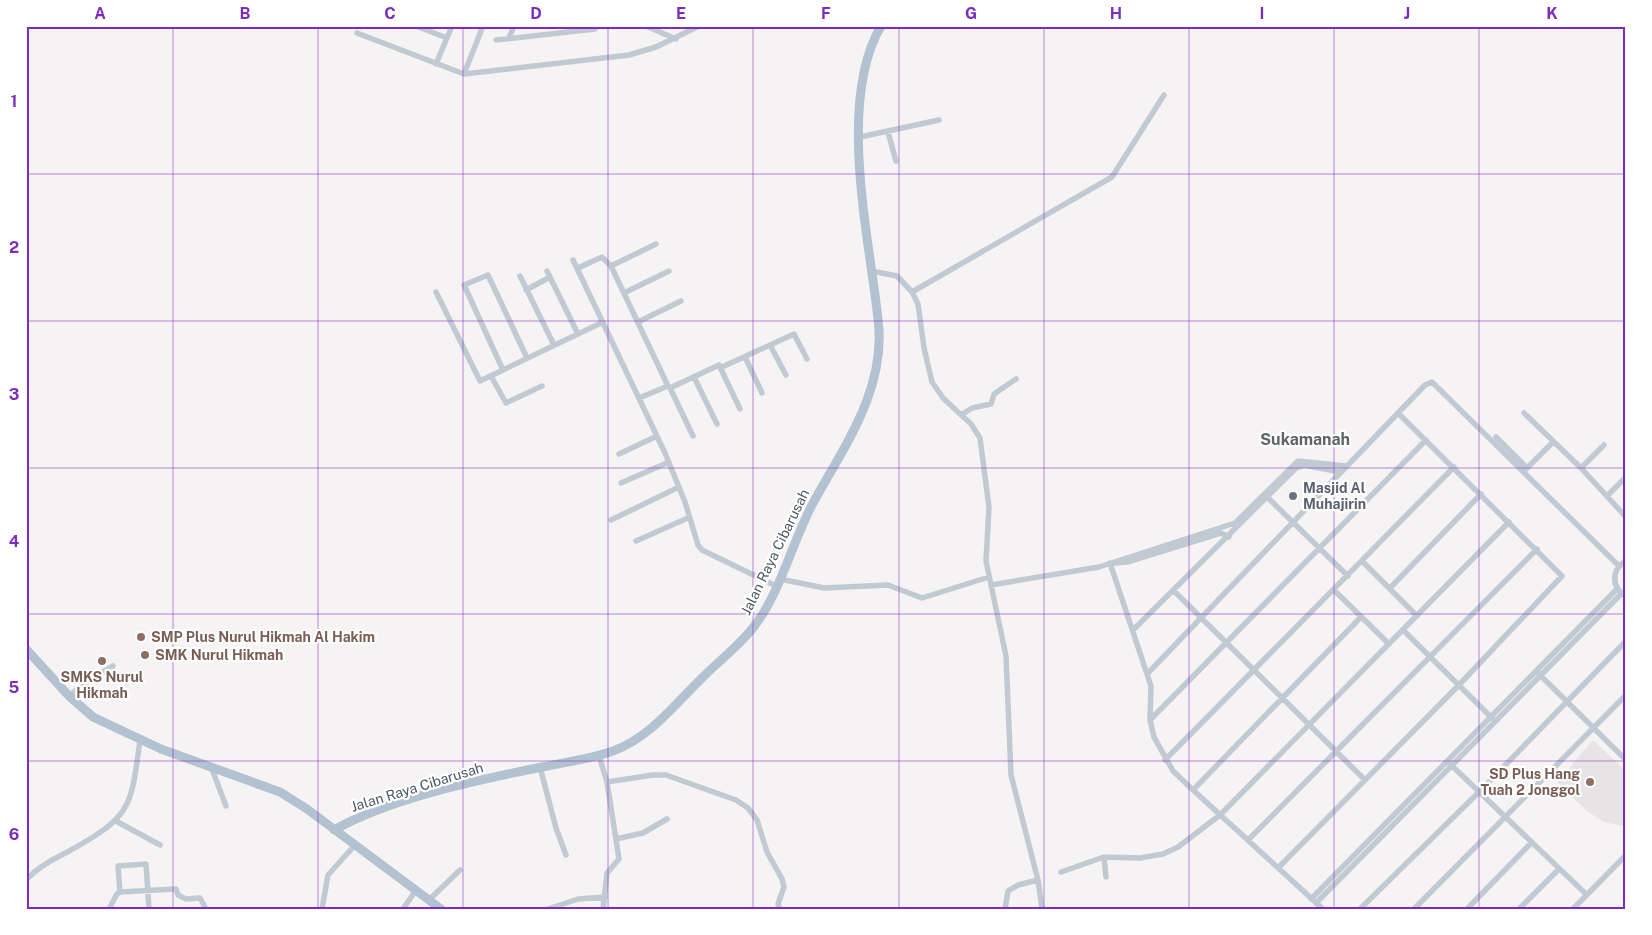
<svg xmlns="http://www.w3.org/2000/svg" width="1652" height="935" font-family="'Public Sans',sans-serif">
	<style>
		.education { fill: #e6e4e5 }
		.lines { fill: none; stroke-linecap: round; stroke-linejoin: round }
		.minor { stroke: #c1cad2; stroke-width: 5.5 }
		.primary { stroke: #b3c2d1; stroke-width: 9 }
		.grid { fill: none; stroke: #7b2cbf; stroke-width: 1; stroke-opacity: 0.55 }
		.worship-dot { fill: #6b7280; stroke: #fff; stroke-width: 2 }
		.education-dot { fill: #8d6e63; stroke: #fff; stroke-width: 2 }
		.labels { text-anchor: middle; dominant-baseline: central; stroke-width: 4.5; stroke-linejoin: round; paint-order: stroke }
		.worship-label { font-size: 14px; font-weight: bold; fill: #5b616d; stroke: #fff; text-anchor: start }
		.street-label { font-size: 14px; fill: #4a5661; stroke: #fff }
		.education-label { font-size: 14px; font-weight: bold; fill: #785e54; stroke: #fff; text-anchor: start }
		.quarter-label { font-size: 16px; font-weight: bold; fill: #5f6368; stroke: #fff }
		.neatline { fill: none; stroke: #7b2cbf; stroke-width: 2 }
		.grid-label { font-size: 16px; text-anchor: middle; font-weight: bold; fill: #7b2cbf }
	</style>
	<rect width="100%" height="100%" fill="#f5f3f3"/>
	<path class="education" d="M 1593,740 L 1626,771 L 1626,823 L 1623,826 L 1604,822 L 1588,812 L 1557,782 Z"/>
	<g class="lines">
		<path class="minor" d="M 416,26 L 447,38
			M 646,26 L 676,39
			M 357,33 L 464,74 L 629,55 L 656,47 L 699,26
			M 509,38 L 514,26
			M 496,40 L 595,29 L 596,26
			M 436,64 L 452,26
			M 464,74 L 483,26
			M 888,132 L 896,161
			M 860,137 L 939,120
			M 573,260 L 665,453 L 685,502 L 698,545 L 702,550 L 776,586
			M 611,266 L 656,244
			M 578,268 L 602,257 L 611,266 L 668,386
			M 547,271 L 578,334
			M 871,271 L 897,276 L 912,292 L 918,304 L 924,348 L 932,382 L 943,398 L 971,424 L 980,438 L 989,507 L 986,561 L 1006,656 L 1011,775 L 1038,880 L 1042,909
			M 520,276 L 554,345
			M 526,290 L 550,277
			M 436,292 L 480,381 L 603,322
			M 912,292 L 1112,177 L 1164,95
			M 624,293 L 669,271
			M 638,322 L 681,301
			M 770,345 L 786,375
			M 745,357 L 762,393
			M 719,365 L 740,409
			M 503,370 L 464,285 L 488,275 L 527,358
			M 491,376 L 506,403 L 542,386
			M 694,377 L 717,424
			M 670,388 L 693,436
			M 639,398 L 668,386 L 670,388 L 719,365 L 722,367 L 794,334 L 807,359
			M 1524,413 L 1581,468
			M 961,415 L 972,408 L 991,404 L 994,394 L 1016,379
			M 1496,437 L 1527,468
			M 1604,445 L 1581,468 L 1626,517
			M 619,454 L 657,436
			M 1526,469 L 1553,442
			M 621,483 L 669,462
			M 1608,495 L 1626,477
			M 1268,498 L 1348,576
			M 611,520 L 679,487
			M 636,541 L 690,517
			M 1362,561 L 1417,616
			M 1626,561 C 1611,569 1611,588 1626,596
			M 1110,563 L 1151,686 L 1150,720 L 1154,737 L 1173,771 L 1193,790 L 1323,909
			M 1115,563 L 1127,562 L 1221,533 L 1229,537
			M 780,579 L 824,588 L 888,585 L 922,598 L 989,577
			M 991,585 L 1099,567 L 1235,523 L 1298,461 L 1346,466
			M 1390,588 L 1481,494
			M 1173,590 L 1365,780
			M 1334,590 L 1389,644
			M 1133,630 L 1296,468 L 1304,465 L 1340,472
			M 1403,630 L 1492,718
			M 1148,673 L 1398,413 L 1425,385 L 1432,382 L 1619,566
			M 1539,674 L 1626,760
			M 69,696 L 89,680 L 113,666
			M 1150,720 L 1426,440
			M 599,756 L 607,782 L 619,859 L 607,873 L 603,909
			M 1165,760 L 1454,467
			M 1449,763 L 1587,895
			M 540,767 L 556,828 L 566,855
			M 212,769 L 226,806
			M 607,782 L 653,775 L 666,775 L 736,800 L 748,808 L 757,820 L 767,852 L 782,879 L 784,887 L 778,904 L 780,909
			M 1193,790 L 1361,617
			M 116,821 L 160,845
			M 616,839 L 643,833 L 667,819
			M 1248,840 L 1537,549
			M 1104,857 L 1106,877
			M 1278,868 L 1459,685 L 1562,576 L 1398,413
			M 1061,872 L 1104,857 L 1140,858 L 1163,854 L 1178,847 L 1220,815 L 1509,522
			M 26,880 C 39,866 54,859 71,850 C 132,816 131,807 140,740
			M 120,892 L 118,866 L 146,864 L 149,909
			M 1311,899 L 1617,589
			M 429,900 L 460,870
			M 1316,903 L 1621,594
			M 109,909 L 117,894 L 120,892 L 176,889 L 178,895 L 186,899 L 200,898 L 206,909
			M 322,909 L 328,875 L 355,845
			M 403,909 L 416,890
			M 548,909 L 578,899 L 605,897
			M 1005,909 L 1008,891 L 1018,885 L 1038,880
			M 1360,909 L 1479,792 L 1626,641
			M 1414,909 L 1626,695
			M 1467,909 L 1532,842
			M 1519,909 L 1559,869
			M 1573,909 L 1626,855"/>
		<path class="primary" d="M 26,649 L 69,696 L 93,717 L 161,749 L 280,792 L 307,809 L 441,909
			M 334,830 C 391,798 477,780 542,767 C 566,762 591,759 613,751 C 651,737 675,704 703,677 C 721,659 744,642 758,621 C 781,589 793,541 812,505 C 844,446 887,389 878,319 C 869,236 837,101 881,26"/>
	</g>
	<path class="grid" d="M 173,26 L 173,909M 318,26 L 318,909M 463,26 L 463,909M 608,26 L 608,909M 753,26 L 753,909M 899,26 L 899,909M 1044,26 L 1044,909M 1189,26 L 1189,909M 1334,26 L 1334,909M 1479,26 L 1479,909M 26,174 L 1626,174M 26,321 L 1626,321M 26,468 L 1626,468M 26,614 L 1626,614M 26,761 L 1626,761"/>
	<circle class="worship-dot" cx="1293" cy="496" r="5"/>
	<g class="education-dot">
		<circle cx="141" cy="637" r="5"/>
		<circle cx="145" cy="655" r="5"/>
		<circle cx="102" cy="661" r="5"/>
		<circle cx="1590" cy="782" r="5"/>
	</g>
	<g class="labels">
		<g class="worship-label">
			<text x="1303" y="488">Masjid Al<tspan x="1303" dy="16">Muhajirin</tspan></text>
		</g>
		<g class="street-label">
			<text transform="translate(775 552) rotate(-64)">Jalan Raya Cibarusah</text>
			<text transform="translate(417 787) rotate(-17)">Jalan Raya Cibarusah</text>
		</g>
		<g class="education-label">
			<text x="151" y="637">SMP Plus Nurul Hikmah Al Hakim</text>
			<text x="155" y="655">SMK Nurul Hikmah</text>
			<text x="102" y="677" text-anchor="middle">SMKS Nurul<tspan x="102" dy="16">Hikmah</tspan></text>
			<text x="1580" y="774" text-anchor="end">SD Plus Hang<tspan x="1580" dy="16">Tuah 2 Jonggol</tspan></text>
		</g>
		<g class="quarter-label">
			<text x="1305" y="439">Sukamanah</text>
		</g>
	</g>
	<rect width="1652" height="935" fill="none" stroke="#ffffff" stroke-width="55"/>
	<rect x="28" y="28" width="1596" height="880" class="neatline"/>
	<g class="grid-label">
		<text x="100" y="19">A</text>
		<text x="245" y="19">B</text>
		<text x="390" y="19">C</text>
		<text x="536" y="19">D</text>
		<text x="681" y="19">E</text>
		<text x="826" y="19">F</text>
		<text x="971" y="19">G</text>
		<text x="1116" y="19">H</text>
		<text x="1262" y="19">I</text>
		<text x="1407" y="19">J</text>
		<text x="1552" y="19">K</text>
		<text x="14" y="107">1</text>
		<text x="14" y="253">2</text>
		<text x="14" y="400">3</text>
		<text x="14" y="547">4</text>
		<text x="14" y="693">5</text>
		<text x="14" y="840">6</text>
	</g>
</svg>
